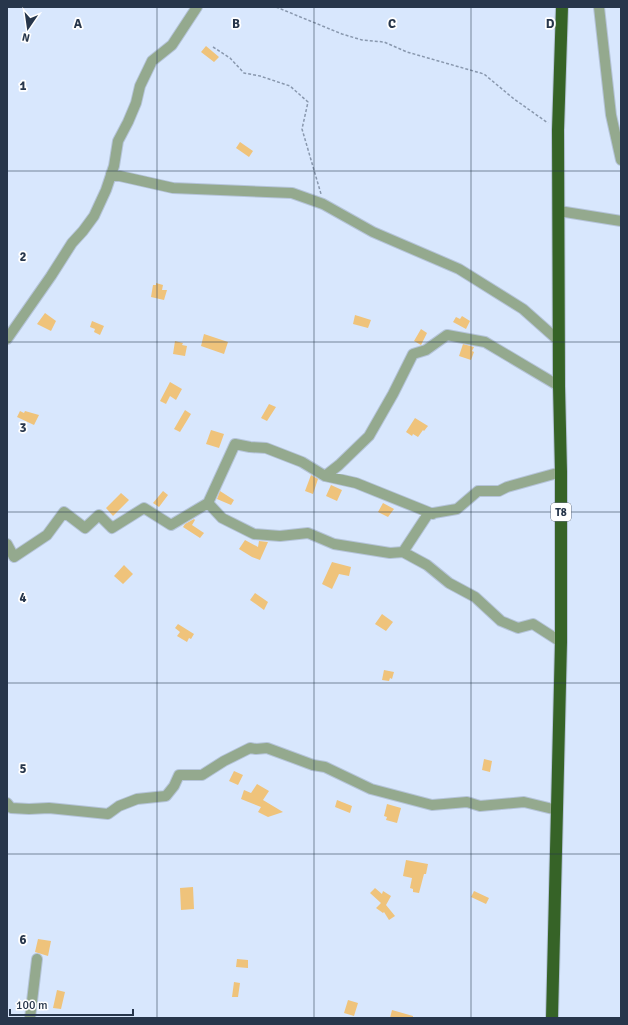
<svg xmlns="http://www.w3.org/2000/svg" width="628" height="1025" font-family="Signika,sans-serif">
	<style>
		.building { fill: #efc37b }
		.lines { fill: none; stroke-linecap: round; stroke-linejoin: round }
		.minor-casing { stroke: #b5c4d9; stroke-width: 12 }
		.highway-casing { stroke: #b5c4d9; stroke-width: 14 }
		.path { stroke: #8998ae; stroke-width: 1.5; stroke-dasharray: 3 2; stroke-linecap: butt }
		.minor { stroke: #94a98e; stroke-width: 10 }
		.highway { stroke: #366327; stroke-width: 12 }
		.grid { fill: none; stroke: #27364b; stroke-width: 1; stroke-opacity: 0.55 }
		.labels { text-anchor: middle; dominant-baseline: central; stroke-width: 3.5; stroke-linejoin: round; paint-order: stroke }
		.shield { fill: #fff; stroke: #687281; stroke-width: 1 }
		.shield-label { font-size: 11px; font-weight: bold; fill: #27364b }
		.grid-label { font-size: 13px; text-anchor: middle; font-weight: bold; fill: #27364b; stroke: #fff; stroke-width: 3.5; stroke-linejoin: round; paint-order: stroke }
	</style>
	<rect width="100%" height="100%" fill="#d8e7fd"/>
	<path class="building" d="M 206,46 L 219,57 L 214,62 L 201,52 Z
		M 240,142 L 253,151 L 249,157 L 236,148 Z
		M 156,283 L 163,285 L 162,290 L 167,290 L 164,300 L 151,297 L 153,285 L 156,285 Z
		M 45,313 L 56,321 L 51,331 L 37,324 Z
		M 355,315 L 371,320 L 368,328 L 353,324 Z
		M 462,316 L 470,321 L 466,329 L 453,322 L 456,317 L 460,319 Z
		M 92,321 L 104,326 L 100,335 L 94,332 L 95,329 L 90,327 Z
		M 421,329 L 427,333 L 421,345 L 414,341 Z
		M 204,334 L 228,342 L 224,354 L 201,346 Z
		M 175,341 L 183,343 L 182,345 L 187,346 L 185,356 L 173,354 Z
		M 463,344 L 474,347 L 472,351 L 474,352 L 471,360 L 459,356 Z
		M 170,382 L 182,389 L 176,400 L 170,396 L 166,404 L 160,401 Z
		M 269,404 L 276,407 L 267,421 L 261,418 Z
		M 185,410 L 191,414 L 180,432 L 174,429 Z
		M 20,411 L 24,413 L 25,411 L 39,415 L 34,425 L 17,417 Z
		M 415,418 L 428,426 L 424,431 L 423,430 L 418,437 L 413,434 L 412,436 L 406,432 Z
		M 211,430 L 224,434 L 219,448 L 206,444 Z
		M 311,475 L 318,479 L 313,494 L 305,491 Z
		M 331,485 L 342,490 L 337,501 L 326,496 Z
		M 163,491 L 168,495 L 159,507 L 153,503 Z
		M 220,491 L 234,500 L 231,505 L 217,499 Z
		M 121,493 L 129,500 L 113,516 L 106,508 Z
		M 383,503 L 394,509 L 388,517 L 378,512 Z
		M 194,519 L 195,520 L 192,525 L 204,533 L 200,538 L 183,527 L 185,524 Z
		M 245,540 L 258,547 L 259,541 L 268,542 L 260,560 L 252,557 L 239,549 Z
		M 332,562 L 351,567 L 349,576 L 339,574 L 332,589 L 322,584 Z
		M 124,565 L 133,574 L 123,584 L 114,576 Z
		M 255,593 L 268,602 L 264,610 L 250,600 Z
		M 382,614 L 393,622 L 386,631 L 375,624 Z
		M 178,624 L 194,634 L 191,639 L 189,638 L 187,642 L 177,636 L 180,632 L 175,628 Z
		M 384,670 L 394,672 L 392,679 L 390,678 L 389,681 L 382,680 Z
		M 484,759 L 492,761 L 490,772 L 482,770 Z
		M 234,771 L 243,775 L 238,785 L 229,781 Z
		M 257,784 L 269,791 L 263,800 L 283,812 L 268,817 L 258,812 L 261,807 L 241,799 L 244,790 L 251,793 Z
		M 337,800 L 352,806 L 350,813 L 335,807 Z
		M 387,804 L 401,808 L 397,823 L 386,820 L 387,817 L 384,816 Z
		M 406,860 L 428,864 L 426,874 L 424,874 L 419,893 L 413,892 L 413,889 L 410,888 L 412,878 L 403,876 Z
		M 193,887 L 194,909 L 181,910 L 180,888 Z
		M 375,888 L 382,894 L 383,891 L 391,896 L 386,905 L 395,916 L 389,920 L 384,912 L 383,913 L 376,908 L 381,903 L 370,893 Z
		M 474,891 L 489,898 L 486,904 L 471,897 Z
		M 38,939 L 51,941 L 48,956 L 35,952 Z
		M 237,959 L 248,960 L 248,968 L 236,967 Z
		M 234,982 L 240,983 L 238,997 L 232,997 Z
		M 57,990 L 65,992 L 61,1009 L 53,1008 Z
		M 348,1000 L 358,1003 L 354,1016 L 344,1013 Z
		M 392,1010 L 413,1016 L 413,1018 L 390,1018 Z"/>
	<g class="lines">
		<g class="minor-casing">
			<path id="minor" d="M 599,7 L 611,115 L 621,160
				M 111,174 L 173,188 L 292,193 L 323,204 L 373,232 L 459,269 L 523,309 L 559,341
				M 559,211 L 621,221
				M 7,339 L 51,276 L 72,243 L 83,231 L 94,216 L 106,190 L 114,166 L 118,141 L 128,122 L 136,103 L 140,86 L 152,61 L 172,45 L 197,7
				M 559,386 L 485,342 L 447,335 L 426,350 L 413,354 L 393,394 L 369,436 L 339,465 L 325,476 L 302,462 L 266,448 L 250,447 L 235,444 L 208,503 L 222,518 L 254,534 L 280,536 L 308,533 L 334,544 L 390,553 L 403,552 L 427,565 L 449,583 L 475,597 L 501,621 L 518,628 L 533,624 L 561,642
				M 325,476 L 356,483 L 433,514
				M 7,544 L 14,557 L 47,535 L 64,512 L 85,528 L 99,515 L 112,528 L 144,508 L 171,525 L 208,503
				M 403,552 L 428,514 L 457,509 L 478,491 L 499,491 L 507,487 L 561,472
				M 7,803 L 11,808 L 29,809 L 49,808 L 108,814 L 119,806 L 137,799 L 166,796 L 174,786 L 179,775 L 202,775 L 224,761 L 250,748 L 256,749 L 267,748 L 313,765 L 325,767 L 371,789 L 432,805 L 467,802 L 480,806 L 524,802 L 557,810
				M 30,1018 L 37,959"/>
		</g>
		<g class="highway-casing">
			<path id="highway" d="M 552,1018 L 561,642 L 561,472 L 559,386 L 558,130 L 562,7"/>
		</g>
		<path class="path" d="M 276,7 L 342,34 L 362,40 L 384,42 L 407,52 L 484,74 L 514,99 L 548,123
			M 213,47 L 230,58 L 244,73 L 260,76 L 290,86 L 308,102 L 302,129 L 321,194"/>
		<use href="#minor" class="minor"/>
		<use href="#highway" class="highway"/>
	</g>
	<path class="grid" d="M 157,7 L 157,1018M 314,7 L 314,1018M 471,7 L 471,1018M 7,171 L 621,171M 7,342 L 621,342M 7,512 L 621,512M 7,683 L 621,683M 7,854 L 621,854"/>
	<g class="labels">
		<rect class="shield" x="551" y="503" width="20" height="18" rx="3"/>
		<g class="shield-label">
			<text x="561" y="512">T8</text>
		</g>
	</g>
	<g class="grid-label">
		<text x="78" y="28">A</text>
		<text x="236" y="28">B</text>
		<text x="392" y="28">C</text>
		<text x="550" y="28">D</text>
		<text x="23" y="90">1</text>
		<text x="23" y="261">2</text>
		<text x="23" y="432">3</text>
		<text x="23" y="602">4</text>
		<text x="23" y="773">5</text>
		<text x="23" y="944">6</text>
	</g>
	<rect width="628" height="1025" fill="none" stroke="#27364b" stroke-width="16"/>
	<g transform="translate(28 28) rotate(193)" stroke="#ffffff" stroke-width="3" paint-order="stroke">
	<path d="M0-3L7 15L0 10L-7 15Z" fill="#27364b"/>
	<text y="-6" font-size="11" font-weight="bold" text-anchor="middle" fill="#27364b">N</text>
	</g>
	<path d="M10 1009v6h123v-6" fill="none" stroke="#27364b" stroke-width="2"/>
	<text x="16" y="1009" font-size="12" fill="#27364b" stroke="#ffffff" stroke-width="3" paint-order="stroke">100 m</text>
</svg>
